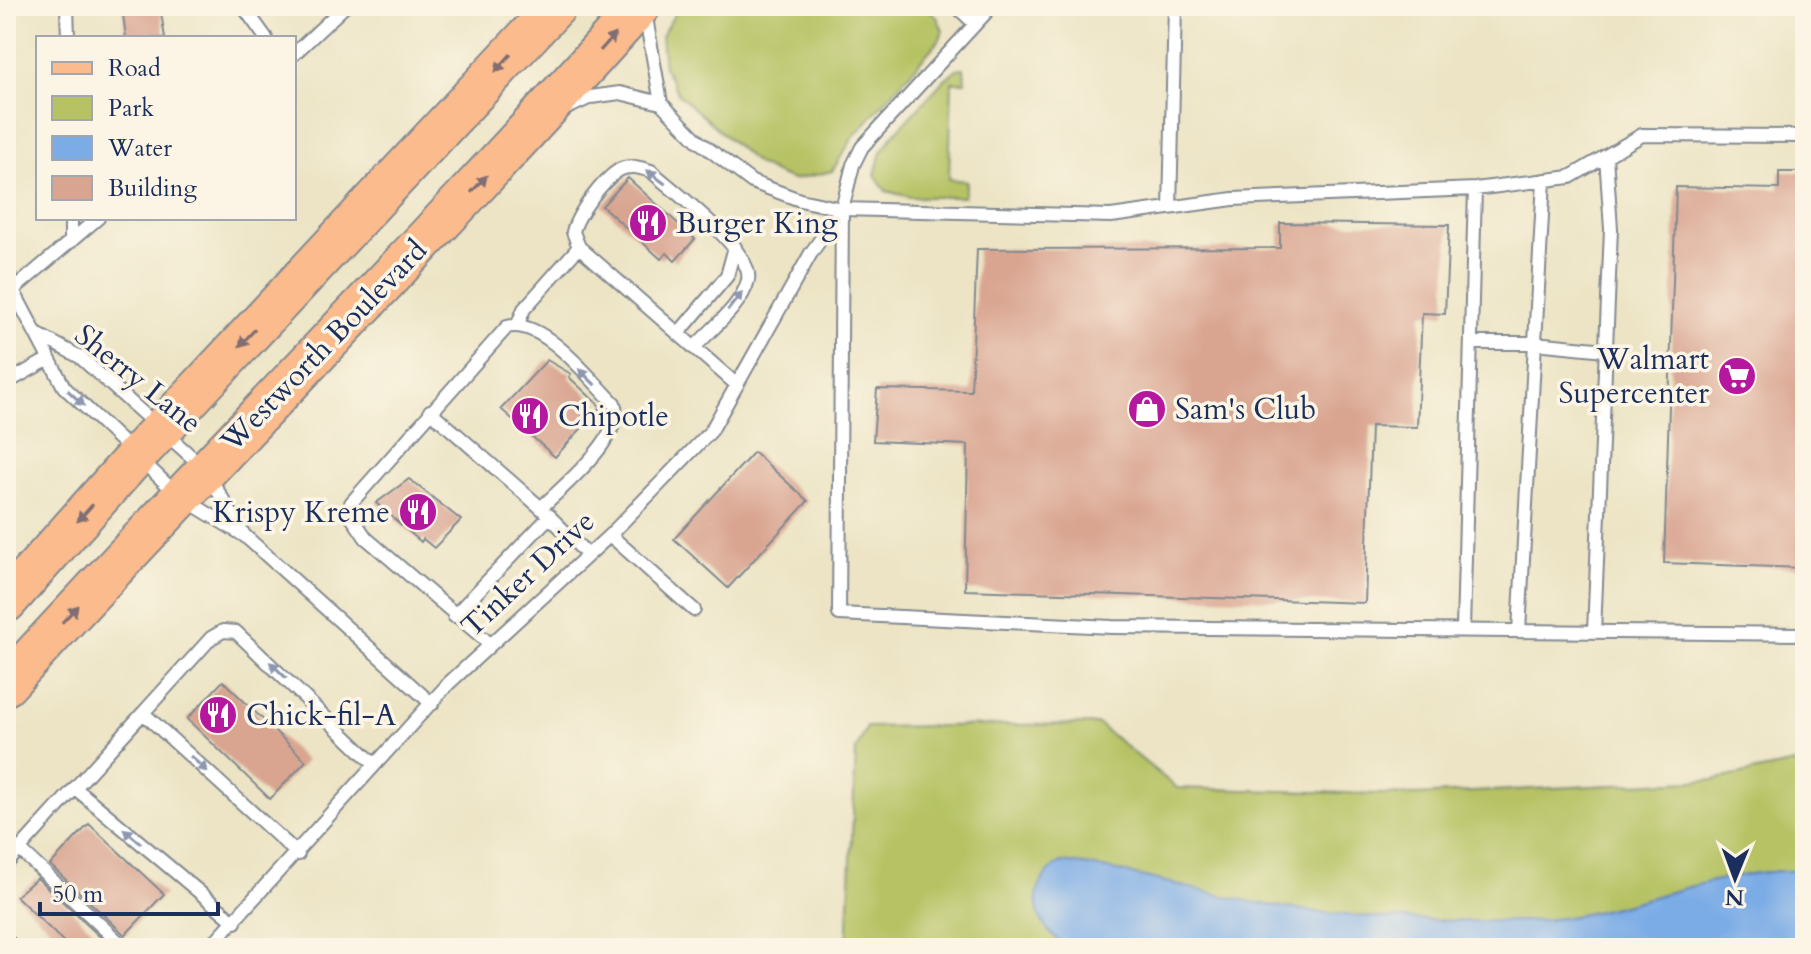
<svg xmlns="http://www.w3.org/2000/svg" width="1811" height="954" font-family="Cardo,serif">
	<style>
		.green { fill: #b6c264; stroke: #687861; stroke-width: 2 }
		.water { fill: #7bace6; stroke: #4b6ea2; stroke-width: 2 }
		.building { fill: #d9a591 }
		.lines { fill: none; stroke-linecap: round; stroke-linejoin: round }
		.lane-casing { stroke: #848a91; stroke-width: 16 }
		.primary-casing { stroke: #848a91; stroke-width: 44 }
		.lane { stroke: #fff; stroke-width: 12 }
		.primary { stroke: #fbbb8c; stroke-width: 40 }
		.oneway { fill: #806e73 }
		.oneway2 { fill: #8d97ae }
		.labels { text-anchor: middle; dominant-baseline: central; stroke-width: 7; stroke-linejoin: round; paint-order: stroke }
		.poi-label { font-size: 30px; fill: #1b2f5e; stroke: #fcf5e5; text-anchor: start }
		.street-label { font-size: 30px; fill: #1b2f5e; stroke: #fcf5e5 }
	</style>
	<rect width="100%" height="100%" fill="#fcf5e5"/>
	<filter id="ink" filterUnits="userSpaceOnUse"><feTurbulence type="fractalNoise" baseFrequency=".0125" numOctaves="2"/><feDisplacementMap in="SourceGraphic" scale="16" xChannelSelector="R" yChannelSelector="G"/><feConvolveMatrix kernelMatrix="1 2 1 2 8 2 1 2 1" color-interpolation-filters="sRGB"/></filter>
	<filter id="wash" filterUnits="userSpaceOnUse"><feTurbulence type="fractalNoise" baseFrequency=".006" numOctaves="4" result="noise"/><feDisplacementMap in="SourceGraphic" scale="32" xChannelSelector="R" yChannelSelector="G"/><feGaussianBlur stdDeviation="1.8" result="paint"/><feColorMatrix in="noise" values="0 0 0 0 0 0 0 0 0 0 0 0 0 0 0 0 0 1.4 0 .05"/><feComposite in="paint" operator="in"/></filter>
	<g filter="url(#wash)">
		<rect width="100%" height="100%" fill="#ece4c4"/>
		<path class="green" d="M 680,6 L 925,6 L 937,17 L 943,30 L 940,39 L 854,136 L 832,171 L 793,180 L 779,175 L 757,164 L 678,94 L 664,67 L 661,36 Z
			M 964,68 L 965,82 L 952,82 L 949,179 L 967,181 L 964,197 L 910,197 L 886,191 L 875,175 L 881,152 L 894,134 L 945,79 L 957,69 Z
			M 1098,724 L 1177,788 L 1413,795 L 1713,780 L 1805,761 L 1805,948 L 847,948 L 856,750 L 867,727 Z"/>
		<path class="water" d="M 1061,862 C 1129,869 1196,892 1263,904 C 1347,919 1440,922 1525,921 C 1621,919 1709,866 1805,871 L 1805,948 L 1072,948 C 1033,931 1022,886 1061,862 Z"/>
		<g id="blocks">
			<path class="building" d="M 122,6 L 160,6 L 165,38 L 126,38 Z
				M 1779,172 L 1805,172 L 1805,568 L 1664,563 L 1676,187 L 1779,189 Z
				M 628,178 L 695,239 L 675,261 L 667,253 L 661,259 L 602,206 Z
				M 1280,223 L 1449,225 L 1445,314 L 1422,313 L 1417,427 L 1371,426 L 1365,603 L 965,590 L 968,445 L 873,441 L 877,389 L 971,391 L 977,249 L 1280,248 Z
				M 547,360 L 571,374 L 569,377 L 601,407 L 555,457 L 501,409 Z
				M 754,452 L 808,501 L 728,588 L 674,539 Z
				M 409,479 L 461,520 L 434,548 L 423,539 L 421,542 L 376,503 Z
				M 223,681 L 306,761 L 270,799 L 187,719 Z
				M 89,824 L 164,894 L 125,935 L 50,865 Z
				M 37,878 L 112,948 L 70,948 L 16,896 Z"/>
		</g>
	</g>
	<g filter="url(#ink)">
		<use href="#blocks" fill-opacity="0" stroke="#848a91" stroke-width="2"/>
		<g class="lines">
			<g class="lane-casing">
				<path id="lane" d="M 67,6 L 68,38
					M 243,6 L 266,38
					M 956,6 L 975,24
					M 992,6 L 862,147 L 853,165 L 842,209 L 839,614 L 1112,627 L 1805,634
					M 645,12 L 661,103
					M 294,54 L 345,6
					M 567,108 L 591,97 L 620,93 L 661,103 L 698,141 L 752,182 L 800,200 L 842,209 L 1111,216 L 1233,199 L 1475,189 L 1570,177 L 1642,135 L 1805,136
					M 1170,208 L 1175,6
					M 71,218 L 71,241
					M 6,263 L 13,290 L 64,387 L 179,496 L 245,536 L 432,704
					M 13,290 L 98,218
					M 518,324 L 524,309 L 579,247
					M 35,333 L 80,357 L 204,468 L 243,533
					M 678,334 L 727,276 L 735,247
					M 1471,343 L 1535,343 L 1606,350
					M 694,348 C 712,328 742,306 748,280 C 754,251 672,190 651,171 C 641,168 630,164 619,170 C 603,180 577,214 573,232 L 579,247 L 737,385
					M 6,383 L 49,359
					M 430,411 L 541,508
					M 610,535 L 694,610
					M 454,616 L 550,516
					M 1463,630 L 1475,189
					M 1519,631 L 1544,180
					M 1594,632 L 1611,229 L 1606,156
					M 490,644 L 366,538 L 351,516 L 351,503 L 507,327 C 543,318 590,379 614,403 C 626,436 563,486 541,508 L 587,554
					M 75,788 L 235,922
					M 19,849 L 125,948
					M 298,854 L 143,713 L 211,638 L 223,631 L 236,632 L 373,763
					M 6,864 L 143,713
					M 6,940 L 14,948
					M 209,948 L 449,683 L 610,535 L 711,431 L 811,253 L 842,209"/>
			</g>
			<g class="primary-casing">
				<path id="primary" d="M 6,602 L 137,455 L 556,6
					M 6,685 C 215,456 434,237 640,6"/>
			</g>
			<use href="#lane" class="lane"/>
			<use href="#primary" class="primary"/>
		</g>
		<defs><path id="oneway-solid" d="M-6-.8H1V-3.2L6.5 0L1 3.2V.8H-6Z" transform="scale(2)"/></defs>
		<g class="oneway">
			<use href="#oneway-solid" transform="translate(608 42) rotate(-48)"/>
			<use href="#oneway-solid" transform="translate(503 63) rotate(132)"/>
			<use href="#oneway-solid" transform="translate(479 184) rotate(-47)"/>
			<use href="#oneway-solid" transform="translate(247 338) rotate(133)"/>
			<use href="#oneway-solid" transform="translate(85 513) rotate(132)"/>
			<use href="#oneway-solid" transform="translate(70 614) rotate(-47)"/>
		</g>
		<g class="oneway2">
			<use href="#oneway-solid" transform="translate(656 177) rotate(-143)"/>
			<use href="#oneway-solid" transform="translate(735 301) rotate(-52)"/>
			<use href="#oneway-solid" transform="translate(587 377) rotate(-136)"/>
			<use href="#oneway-solid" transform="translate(76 398) rotate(43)"/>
			<use href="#oneway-solid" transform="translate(278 670) rotate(-136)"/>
			<use href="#oneway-solid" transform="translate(199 764) rotate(42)"/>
			<use href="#oneway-solid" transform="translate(132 836) rotate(-140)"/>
		</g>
	</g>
	<defs>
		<g id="restaurant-disc" transform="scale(2)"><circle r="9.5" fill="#b5179e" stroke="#fcf5e5"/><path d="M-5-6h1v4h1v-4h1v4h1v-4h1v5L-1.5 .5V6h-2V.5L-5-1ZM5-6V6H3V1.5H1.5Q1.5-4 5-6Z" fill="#fff"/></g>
		<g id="supermarket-disc" transform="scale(2)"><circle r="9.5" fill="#b5179e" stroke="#fcf5e5"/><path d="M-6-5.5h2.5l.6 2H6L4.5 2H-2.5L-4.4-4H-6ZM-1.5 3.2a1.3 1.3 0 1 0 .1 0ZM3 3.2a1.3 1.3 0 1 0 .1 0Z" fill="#fff"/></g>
		<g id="shop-disc" transform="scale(2)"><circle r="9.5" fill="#b5179e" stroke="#fcf5e5"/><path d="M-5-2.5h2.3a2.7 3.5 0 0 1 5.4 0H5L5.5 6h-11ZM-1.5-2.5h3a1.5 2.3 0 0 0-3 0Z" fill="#fff"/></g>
	</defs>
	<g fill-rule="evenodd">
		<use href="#restaurant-disc" x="648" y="223"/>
		<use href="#supermarket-disc" x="1737" y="376"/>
		<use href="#shop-disc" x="1147" y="409"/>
		<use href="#restaurant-disc" x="530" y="416"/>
		<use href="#restaurant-disc" x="418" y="512"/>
		<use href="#restaurant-disc" x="218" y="715"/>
	</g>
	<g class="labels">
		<g class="poi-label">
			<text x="676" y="223">Burger King</text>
			<text x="1709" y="359" text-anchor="end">Walmart<tspan x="1709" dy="34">Supercenter</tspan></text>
			<text x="1175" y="409">Sam's Club</text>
			<text x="558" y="416">Chipotle</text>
			<text x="390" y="512" text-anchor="end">Krispy Kreme</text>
			<text x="246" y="715">Chick-fil-A</text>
		</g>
		<g class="street-label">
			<text transform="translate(324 346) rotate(-46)">Westworth Boulevard</text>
			<text transform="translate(138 379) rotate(39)">Sherry Lane</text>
			<text transform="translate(528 574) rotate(-43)">Tinker Drive</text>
		</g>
	</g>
	<rect width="1811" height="954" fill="none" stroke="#fcf5e5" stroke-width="32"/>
	<rect x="36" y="36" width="260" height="184" fill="#fcf5e5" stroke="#a2a6af" stroke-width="2"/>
	<rect x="52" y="62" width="40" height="12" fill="#fbbb8c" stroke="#a2a6af" stroke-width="2"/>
	<text x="108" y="76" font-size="24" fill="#1b2f5e">Road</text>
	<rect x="52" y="96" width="40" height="24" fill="#b6c264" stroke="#a2a6af" stroke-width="2"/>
	<text x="108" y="116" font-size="24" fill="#1b2f5e">Park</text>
	<rect x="52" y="136" width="40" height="24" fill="#7bace6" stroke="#a2a6af" stroke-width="2"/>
	<text x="108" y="156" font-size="24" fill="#1b2f5e">Water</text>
	<rect x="52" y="176" width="40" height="24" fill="#d9a591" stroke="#a2a6af" stroke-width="2"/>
	<text x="108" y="196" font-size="24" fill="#1b2f5e">Building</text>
	<g transform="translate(1735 878) rotate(181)" stroke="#fcf5e5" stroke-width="6" paint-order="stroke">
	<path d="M0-6L14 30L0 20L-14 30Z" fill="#1b2f5e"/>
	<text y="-12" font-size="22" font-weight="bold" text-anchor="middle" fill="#1b2f5e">N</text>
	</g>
	<path d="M40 902v12h178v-12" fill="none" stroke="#1b2f5e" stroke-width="4"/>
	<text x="52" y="902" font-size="24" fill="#1b2f5e" stroke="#fcf5e5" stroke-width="6" paint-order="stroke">50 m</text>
</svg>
